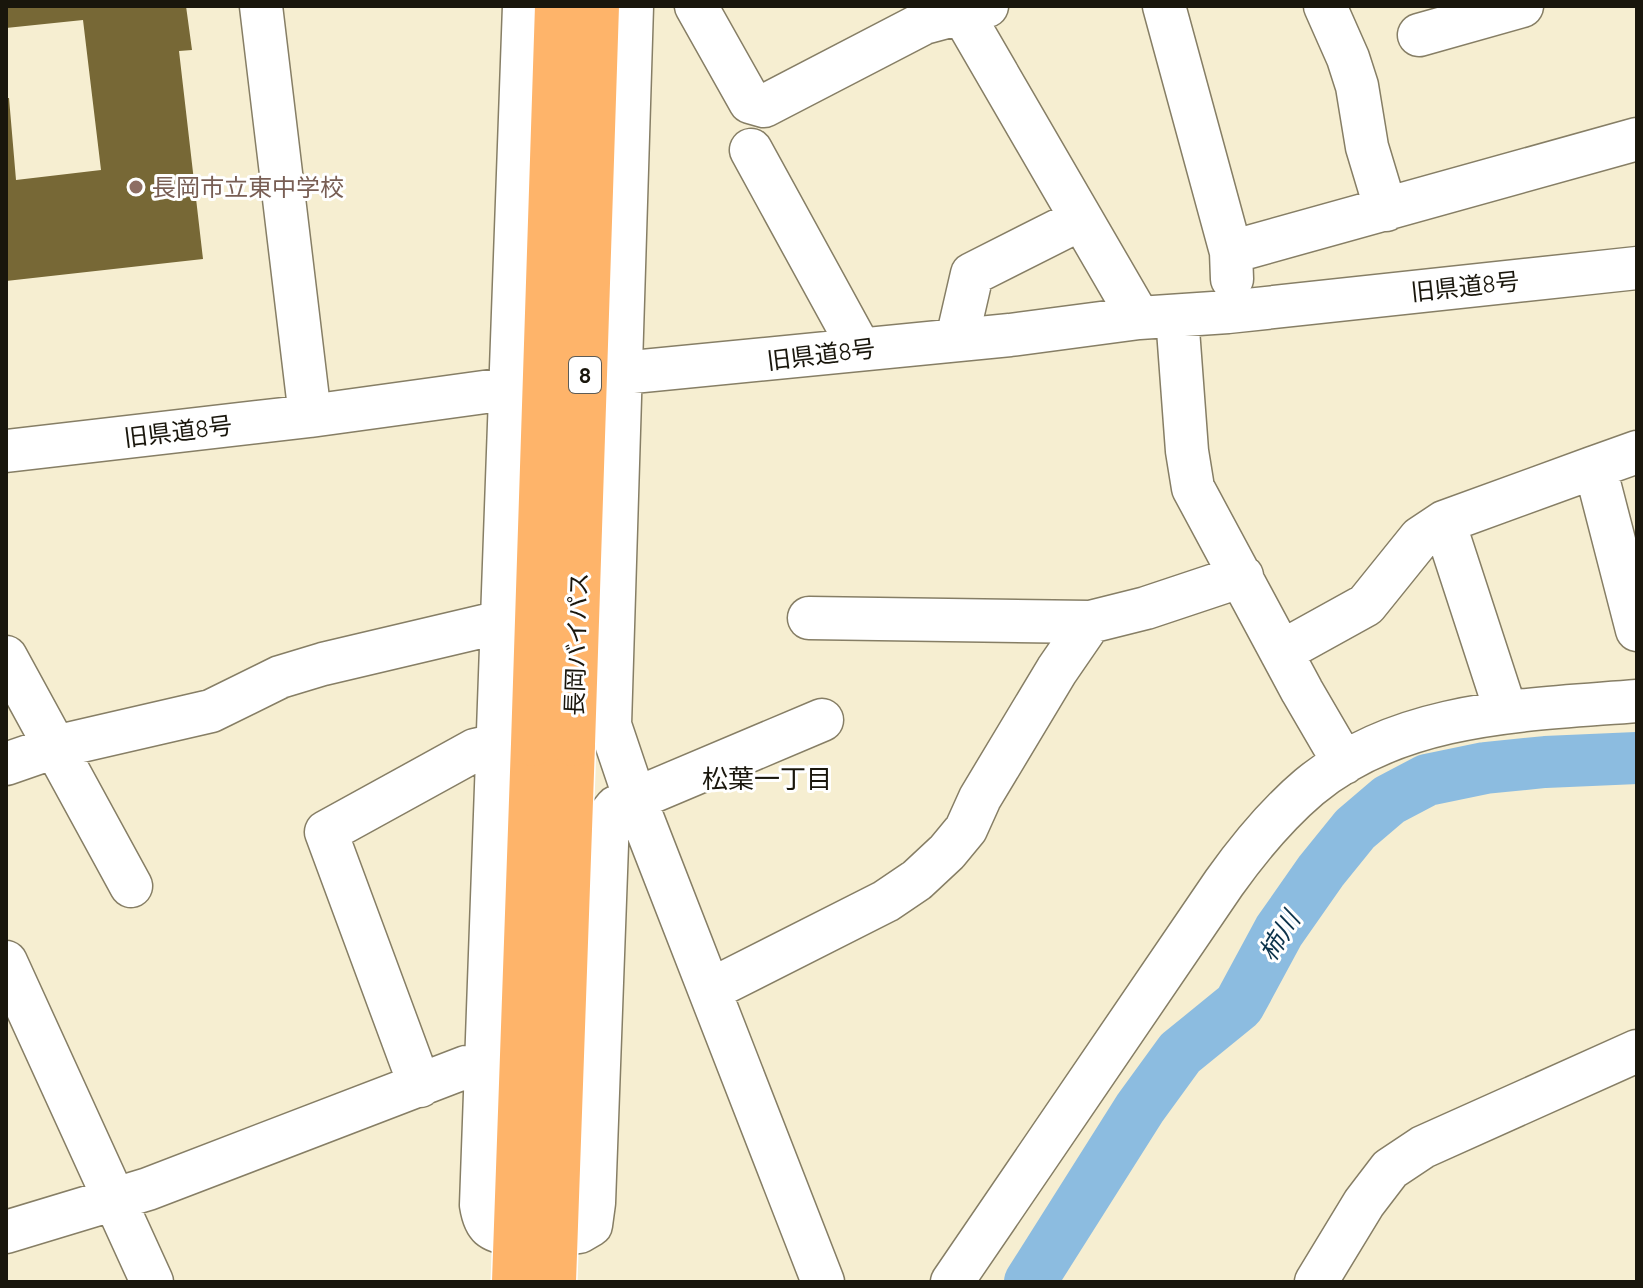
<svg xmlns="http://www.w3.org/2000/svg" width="1643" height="1288" font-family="Quicksand,'Noto Sans JP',sans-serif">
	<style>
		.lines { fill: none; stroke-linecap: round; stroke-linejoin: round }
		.river { stroke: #8cbce0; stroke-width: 52 }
		.building { fill: #776836 }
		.minor-casing { stroke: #867e65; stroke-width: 45 }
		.highway-casing { stroke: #fff; stroke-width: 47 }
		.minor { stroke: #fff; stroke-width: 42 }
		.highway { stroke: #feb46a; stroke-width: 44 }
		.highway-bridge-casing { stroke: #fff; stroke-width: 47; stroke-linecap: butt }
		.highway-bridge { stroke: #feb46a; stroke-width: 44 }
		.education-dot { fill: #8d6e63; stroke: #fff; stroke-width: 3 }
		.labels { text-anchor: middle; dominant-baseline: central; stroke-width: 6; stroke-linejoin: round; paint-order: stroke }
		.shield { fill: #fff; stroke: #5e5c55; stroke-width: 2 }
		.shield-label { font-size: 22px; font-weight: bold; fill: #19160c }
		.education-label { font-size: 24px; fill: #785e54; stroke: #fff; text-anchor: start }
		.street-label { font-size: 24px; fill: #19160c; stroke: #fff }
		.neighbourhood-label { font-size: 26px; fill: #19160c; stroke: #fff }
		.water-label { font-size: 26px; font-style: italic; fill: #0c334b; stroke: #fff }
	</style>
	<rect width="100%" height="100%" fill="#f6eed1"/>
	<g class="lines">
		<path class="river" d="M 1030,1282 L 1140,1108 L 1180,1053 L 1239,1005 L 1279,931 L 1321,871 L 1355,829 L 1389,800 L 1427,780 L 1485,768 L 1545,762 L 1637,758"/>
	</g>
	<path class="building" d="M 6,6 L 186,6 L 192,50 L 179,51 L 203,259 L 6,281 L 6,98 L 9,98 L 16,180 L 101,170 L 83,20 L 6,28 Z"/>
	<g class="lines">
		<g class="minor-casing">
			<path id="minor" d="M 261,6 L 310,416
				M 632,6 L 610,725 L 635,799 L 823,1282
				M 696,6 L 750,102 L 764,106 L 924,23 L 987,6
				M 958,6 L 1139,318
				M 1164,6 L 1231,252 L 1232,279
				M 1325,6 L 1348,58 L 1357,86 L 1367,147 L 1386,210
				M 1419,35 L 1522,6
				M 751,150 L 860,349
				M 1231,252 L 1637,139
				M 1177,316 L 1187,451 L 1193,488 L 1302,691 L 1344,763
				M 957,339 L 972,274 L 1081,219
				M 6,451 L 310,416 L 622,373 L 1010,335 L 1139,318 L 1228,312 L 1637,268
				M 1637,452 L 1595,467 L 1637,630
				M 1444,522 L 1506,712
				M 809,618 L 1090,622
				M 1281,652 L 1366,605 L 1420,538 L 1444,522 L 1595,467
				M 6,657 L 131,886
				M 6,764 L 55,747 L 211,711 L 280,677 L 323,664 L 501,622
				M 6,962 L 152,1282
				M 710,990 L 886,901 L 917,880 L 947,852 L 966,829 L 980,798 L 1057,670 L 1090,622 L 1146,608 L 1242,576
				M 420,1086 L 326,832 L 475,750 L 497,745
				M 6,1232 L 148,1189 L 466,1067 L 485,1070
				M 556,1235 L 579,1232 L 591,1225 L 594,1203 L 608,817 L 616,807 L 822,720
				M 515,1236 C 492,1230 485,1230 481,1205 L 524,6
				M 952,1282 L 1224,883 C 1249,848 1276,815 1309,787 C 1400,711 1526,710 1637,701
				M 1316,1282 L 1364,1203 L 1390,1169 L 1423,1147 L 1637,1051"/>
		</g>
		<g class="highway-casing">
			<path id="highway" d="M 514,1282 L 533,744
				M 554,1282 L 573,744"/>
		</g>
		<use href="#minor" class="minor"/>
		<use href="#highway" class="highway"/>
		<g class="highway-bridge-casing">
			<path id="highway-bridge" d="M 533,744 L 557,6
				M 573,744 L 597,6"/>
		</g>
		<use href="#highway-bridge" class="highway-bridge"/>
	</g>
	<circle class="education-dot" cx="136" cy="187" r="8"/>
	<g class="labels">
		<rect class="shield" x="569" y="357" width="32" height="36" rx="6"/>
		<g class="shield-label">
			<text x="585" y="375">8</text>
		</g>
		<g class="education-label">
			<text x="152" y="187">長岡市立東中学校</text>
		</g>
		<g class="street-label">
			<text transform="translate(1465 286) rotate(-6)">旧県道8号</text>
			<text transform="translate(821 354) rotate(-7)">旧県道8号</text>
			<text transform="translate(178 431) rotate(-7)">旧県道8号</text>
			<text transform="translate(576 644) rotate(-88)">長岡バイパス</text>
		</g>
		<g class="neighbourhood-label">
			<text x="767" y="778">松葉一丁目</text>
		</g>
		<g class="water-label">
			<text transform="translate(1279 936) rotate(-58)">柿川</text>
		</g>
	</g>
	<rect width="1643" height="1288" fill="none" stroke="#19160c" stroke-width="16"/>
</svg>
